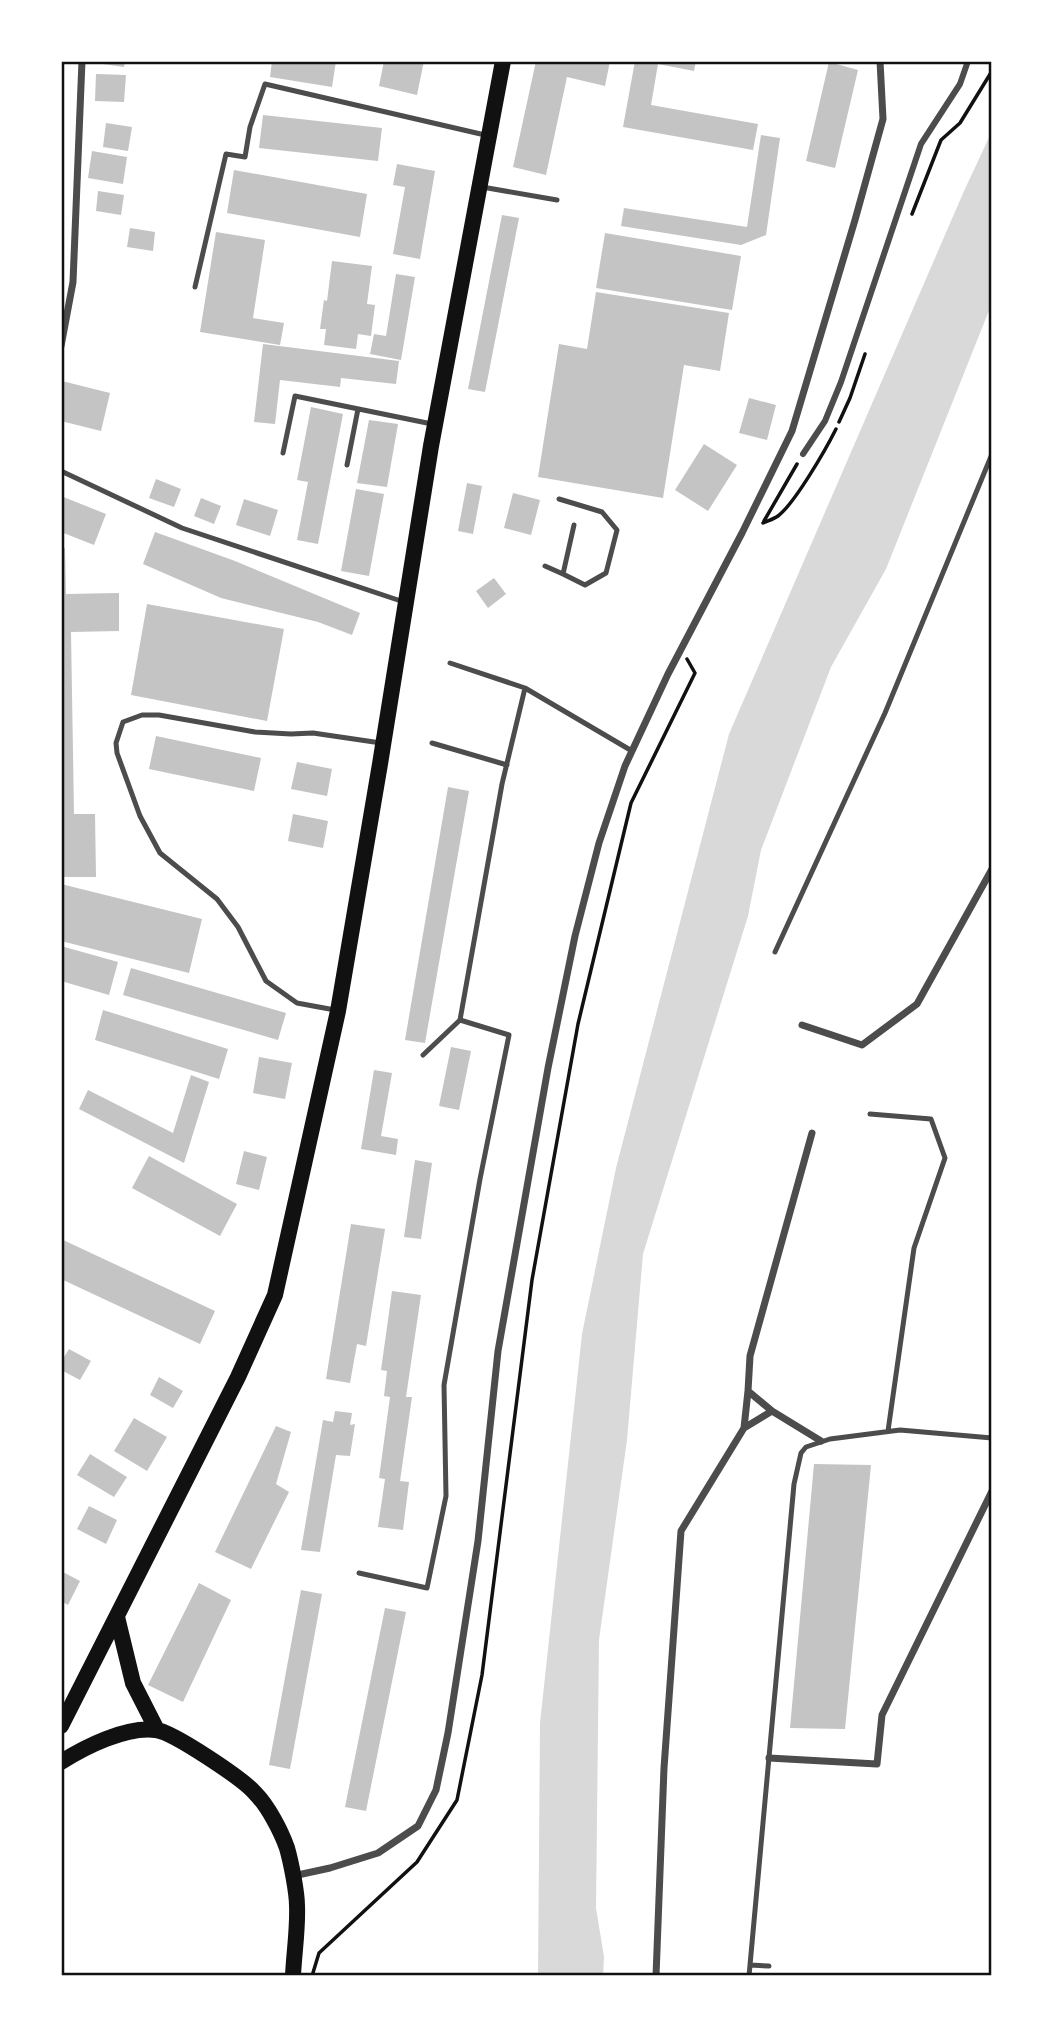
<svg xmlns="http://www.w3.org/2000/svg" width="1053" height="2037" font-family="'Alegreya Sans',sans-serif">
	<style>
		.water { fill: #d9d9d9 }
		.building { fill: #c4c4c4 }
		.lines { fill: none; stroke-linecap: round; stroke-linejoin: round }
		.path { stroke: #111; stroke-width: 3.5 }
		.service { stroke: #4c4c4c; stroke-width: 5 }
		.pedestrian { stroke: #4c4c4c; stroke-width: 6 }
		.minor { stroke: #4c4c4c; stroke-width: 7 }
		.primary { stroke: #111; stroke-width: 16 }
		.neatline { fill: none; stroke: #111; stroke-width: 2.5 }
	</style>
	<rect width="100%" height="100%" fill="#fff"/>
	<path class="water" d="M 992,131 L 992,303 L 886,569 L 831,667 L 761,850 L 748,916 L 643,1254 L 627,1440 L 599,1640 L 596,1908 L 604,1957 L 603,1976 L 538,1976 L 540,1723 L 582,1334 L 616,1168 L 729,734 L 964,191 Z"/>
	<path class="building" d="M 96,61 L 125,61 L 124,67 L 96,63 Z
		M 272,61 L 336,61 L 332,87 L 270,77 Z
		M 384,61 L 424,61 L 417,95 L 379,86 Z
		M 536,61 L 610,61 L 605,86 L 567,77 L 546,175 L 513,167 Z
		M 635,61 L 696,61 L 694,71 L 658,64 L 651,105 L 758,124 L 753,150 L 623,127 Z
		M 829,62 L 858,70 L 835,168 L 806,161 Z
		M 96,74 L 126,75 L 124,102 L 95,101 Z
		M 263,115 L 382,128 L 378,161 L 259,148 Z
		M 106,123 L 132,127 L 128,151 L 103,147 Z
		M 761,135 L 780,138 L 766,235 L 741,245 L 621,226 L 624,208 L 747,227 Z
		M 92,151 L 127,157 L 123,184 L 88,178 Z
		M 397,164 L 435,171 L 420,259 L 393,254 L 405,187 L 393,185 Z
		M 234,170 L 367,194 L 360,237 L 227,213 Z
		M 98,191 L 124,195 L 121,215 L 96,211 Z
		M 502,215 L 519,218 L 485,392 L 468,389 Z
		M 130,228 L 155,232 L 153,251 L 127,247 Z
		M 216,232 L 265,240 L 253,318 L 284,323 L 280,345 L 200,332 Z
		M 605,233 L 741,256 L 732,310 L 596,288 Z
		M 332,261 L 372,266 L 367,304 L 375,305 L 371,336 L 358,334 L 356,349 L 324,345 L 326,329 L 320,329 L 324,300 L 327,301 Z
		M 396,274 L 415,277 L 401,360 L 370,354 L 374,334 L 386,336 Z
		M 596,292 L 729,313 L 720,371 L 684,365 L 663,498 L 538,477 L 559,344 L 587,349 Z
		M 263,344 L 399,361 L 396,384 L 341,378 L 340,387 L 280,380 L 275,424 L 254,422 Z
		M 62,381 L 110,393 L 101,431 L 61,421 Z
		M 749,398 L 776,405 L 767,440 L 739,433 Z
		M 311,407 L 343,414 L 318,544 L 297,540 L 308,482 L 297,480 Z
		M 369,420 L 398,424 L 387,487 L 357,483 Z
		M 704,444 L 737,465 L 708,511 L 675,490 Z
		M 156,479 L 181,489 L 174,507 L 149,498 Z
		M 467,483 L 482,486 L 473,534 L 458,531 Z
		M 356,489 L 384,494 L 369,576 L 341,571 Z
		M 513,493 L 540,500 L 531,535 L 504,528 Z
		M 61,496 L 106,514 L 94,545 L 61,532 Z
		M 201,498 L 221,506 L 214,524 L 194,516 Z
		M 244,499 L 278,510 L 270,536 L 236,525 Z
		M 155,532 L 235,561 L 360,613 L 352,635 L 318,622 L 221,598 L 143,564 Z
		M 61,548 L 65,548 L 66,594 L 119,593 L 119,631 L 71,632 L 74,814 L 95,814 L 96,877 L 61,877 Z
		M 494,578 L 506,594 L 488,608 L 476,591 Z
		M 147,604 L 284,629 L 267,721 L 131,695 Z
		M 156,736 L 261,758 L 254,791 L 149,769 Z
		M 297,762 L 332,769 L 327,796 L 291,789 Z
		M 448,787 L 469,791 L 425,1043 L 405,1040 Z
		M 293,814 L 328,821 L 323,848 L 288,841 Z
		M 61,884 L 202,919 L 189,973 L 61,941 Z
		M 61,946 L 118,962 L 109,995 L 61,981 Z
		M 131,968 L 286,1013 L 278,1040 L 123,995 Z
		M 103,1010 L 228,1049 L 219,1079 L 95,1040 Z
		M 451,1047 L 471,1051 L 459,1110 L 439,1106 Z
		M 259,1057 L 292,1063 L 285,1099 L 253,1093 Z
		M 374,1070 L 392,1073 L 381,1136 L 398,1139 L 396,1155 L 361,1149 Z
		M 191,1075 L 209,1082 L 184,1163 L 79,1109 L 88,1090 L 173,1133 Z
		M 244,1151 L 267,1157 L 259,1190 L 236,1184 Z
		M 149,1156 L 237,1204 L 220,1236 L 132,1188 Z
		M 415,1160 L 432,1163 L 421,1239 L 404,1237 Z
		M 351,1224 L 385,1229 L 366,1346 L 357,1344 L 350,1383 L 326,1379 Z
		M 61,1239 L 215,1311 L 200,1344 L 61,1279 Z
		M 392,1291 L 421,1295 L 406,1397 L 412,1397 L 400,1481 L 409,1482 L 403,1530 L 378,1527 L 385,1479 L 379,1478 L 390,1397 L 384,1396 L 387,1371 L 381,1370 Z
		M 69,1349 L 91,1361 L 80,1380 L 61,1370 L 61,1362 Z
		M 159,1377 L 183,1391 L 173,1408 L 150,1395 Z
		M 335,1411 L 352,1413 L 350,1425 L 355,1424 L 350,1456 L 336,1455 L 320,1552 L 301,1550 L 323,1420 L 333,1422 Z
		M 134,1418 L 167,1437 L 147,1471 L 114,1451 Z
		M 276,1426 L 291,1432 L 276,1484 L 289,1492 L 251,1569 L 215,1552 Z
		M 90,1454 L 127,1477 L 114,1497 L 77,1475 Z
		M 814,1464 L 871,1465 L 845,1729 L 790,1728 Z
		M 89,1506 L 117,1520 L 106,1544 L 77,1529 Z
		M 61,1571 L 80,1581 L 68,1605 L 61,1601 Z
		M 199,1583 L 231,1600 L 183,1702 L 148,1685 Z
		M 301,1590 L 322,1594 L 290,1769 L 269,1765 Z
		M 385,1608 L 406,1612 L 366,1811 L 345,1807 Z"/>
	<g class="lines">
		<path class="path" d="M 912,214 L 941,140 L 960,123 L 992,71
			M 839,422 L 850,398 L 865,354
			M 764,521 L 797,464
			M 763,523 C 767,521 774,519 778,516 C 795,503 826,449 836,429
			M 312,1976 L 319,1953 L 417,1862 L 457,1800 L 482,1675 L 532,1280 L 578,1024 L 631,803 L 695,673 L 687,659"/>
		<path class="service" d="M 482,187 L 557,200
			M 195,287 L 226,154 L 245,157 L 250,127 L 265,84 L 485,135
			M 283,453 L 295,396 L 432,424
			M 347,465 L 358,409
			M 61,471 L 182,528 L 404,602
			M 559,499 L 602,512 L 617,530 L 606,573 L 585,585 L 563,574 L 574,525
			M 545,566 L 563,574
			M 525,688 L 632,751
			M 432,743 L 507,765
			M 775,952 L 885,713 L 992,454
			M 335,1010 L 297,1003 L 266,981 L 238,927 L 217,899 L 160,853 L 140,816 L 117,753 L 116,743 L 123,722 L 142,715 L 159,715 L 255,732 L 291,734 L 313,733 L 381,743
			M 423,1055 L 460,1020
			M 870,1114 L 931,1119 L 945,1158 L 914,1248 L 888,1431
			M 359,1573 L 427,1588 L 446,1496 L 444,1385 L 480,1179 L 509,1035 L 460,1020 L 502,784 L 525,688 L 450,663
			M 750,1965 L 769,1966
			M 749,1976 L 794,1484 L 801,1453 L 806,1447 L 830,1439 L 900,1430 L 992,1438"/>
		<path class="pedestrian" d="M 803,454 L 825,421 L 841,382 L 921,144 L 960,84 L 968,61"/>
		<path class="minor" d="M 61,346 L 73,282 L 82,61
			M 802,1025 L 862,1045 L 917,1004 L 992,869
			M 748,1391 L 750,1356 L 812,1133
			M 772,1411 L 821,1441
			M 769,1758 L 877,1764 L 882,1715 L 992,1491
			M 293,1876 L 330,1868 L 378,1853 L 418,1826 L 436,1790 L 448,1733 L 478,1541 L 498,1351 L 548,1068 L 575,936 L 599,843 L 625,766 L 668,674 L 742,533 L 792,431 L 855,220 L 883,119 L 880,61
			M 656,1976 L 664,1768 L 681,1531 L 744,1428 L 748,1391 L 772,1411 L 744,1428"/>
		<path class="primary" d="M 117,1617 L 133,1683 L 157,1730
			M 61,1726 L 238,1377 L 275,1295 L 338,1011 L 380,764 L 431,446 L 503,61
			M 61,1762 C 85,1747 126,1726 156,1730 C 173,1732 243,1779 255,1793 C 268,1806 281,1831 287,1848 C 291,1862 297,1892 297,1906 C 298,1929 294,1953 293,1976"/>
	</g>
	<rect width="1053" height="2037" fill="none" stroke="#ffffff" stroke-width="126"/>
	<rect x="63" y="63" width="927" height="1911" class="neatline"/>
</svg>
